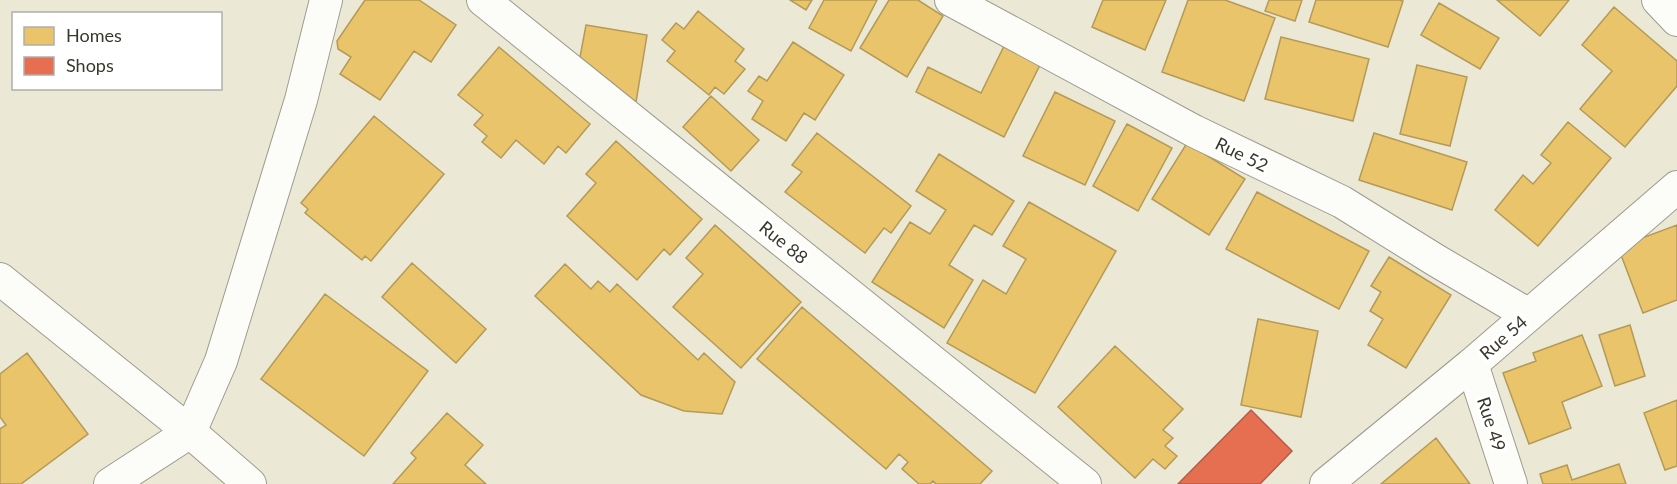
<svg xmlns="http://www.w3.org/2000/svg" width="1677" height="484" font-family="Lato,sans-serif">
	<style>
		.homes { fill: #e9c46a; stroke: #b49a57; stroke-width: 1.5 }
		.shops { fill: #e76f51; stroke: #b35e46; stroke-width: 1.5 }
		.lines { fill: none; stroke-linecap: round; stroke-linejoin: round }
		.street-casing { stroke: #9d9b8d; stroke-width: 34 }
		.street { stroke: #fcfcf9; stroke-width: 32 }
		.labels { text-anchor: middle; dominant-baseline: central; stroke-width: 6; stroke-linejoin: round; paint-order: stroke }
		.street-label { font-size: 18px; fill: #3a382c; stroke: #fff }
	</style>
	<rect width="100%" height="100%" fill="#ebe8d6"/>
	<path class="homes" d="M 365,0 L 419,0 L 456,25 L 431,62 L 414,51 L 380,100 L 340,74 L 351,57 L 338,49 L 337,41 Z
		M 790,0 L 812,0 L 806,10 Z
		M 824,0 L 877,0 L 851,51 L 809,28 Z
		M 889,0 L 918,0 L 943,16 L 907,77 L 860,48 Z
		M 1103,0 L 1166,0 L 1145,50 L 1092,27 Z
		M 1188,0 L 1225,0 L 1275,18 L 1244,101 L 1162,72 Z
		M 1269,0 L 1302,0 L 1295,21 L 1265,11 Z
		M 1316,0 L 1399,0 L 1403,1 L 1388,47 L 1309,22 Z
		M 1497,0 L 1569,0 L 1540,36 Z
		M 1439,3 L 1499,38 L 1480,69 L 1421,35 Z
		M 1614,7 L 1677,61 L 1677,86 L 1625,147 L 1580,109 L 1612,71 L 1582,45 Z
		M 698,11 L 744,49 L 735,61 L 745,69 L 724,94 L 715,87 L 709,95 L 667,61 L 675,51 L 662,40 L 676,23 L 684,29 Z
		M 586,25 L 647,35 L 636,102 L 580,57 Z
		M 1281,37 L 1369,59 L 1353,121 L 1265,99 Z
		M 793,42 L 844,75 L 815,120 L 804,113 L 786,141 L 752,119 L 763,101 L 748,91 L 759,76 L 767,81 Z
		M 1006,42 L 1042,61 L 1004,137 L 916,92 L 928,67 L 981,93 Z
		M 499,47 L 590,124 L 566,153 L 558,146 L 544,164 L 516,140 L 501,158 L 482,142 L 487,136 L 474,125 L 483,115 L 458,95 Z
		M 1417,65 L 1467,77 L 1450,146 L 1400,134 Z
		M 1055,92 L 1115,121 L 1085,185 L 1023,156 Z
		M 711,96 L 759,140 L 731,171 L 683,127 Z
		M 374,116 L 444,174 L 371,261 L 365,256 L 362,260 L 305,213 L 308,209 L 301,203 Z
		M 1568,122 L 1611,158 L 1538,246 L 1495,210 L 1523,175 L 1533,184 L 1551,163 L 1541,155 Z
		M 1127,124 L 1172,148 L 1138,211 L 1093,186 Z
		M 817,133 L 911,206 L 891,233 L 884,228 L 865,253 L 785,192 L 802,172 L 792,165 Z
		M 1374,133 L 1467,162 L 1452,210 L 1359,180 Z
		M 616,141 L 702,219 L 670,255 L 664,249 L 637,280 L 567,216 L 596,183 L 586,174 Z
		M 1187,143 L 1245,179 L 1209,235 L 1152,199 Z
		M 939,154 L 1014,201 L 992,235 L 974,225 L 949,265 L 973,280 L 944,328 L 872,282 L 910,222 L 930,234 L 946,210 L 916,191 Z
		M 1257,192 L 1369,251 L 1339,309 L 1226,249 Z
		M 1029,202 L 1116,251 L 1035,393 L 947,343 L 983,280 L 1006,294 L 1026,259 L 1003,246 Z
		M 715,225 L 801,302 L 741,368 L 673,307 L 703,274 L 686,258 Z
		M 1677,225 L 1677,300 L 1643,313 L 1618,247 Z
		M 1389,257 L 1451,295 L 1406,368 L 1368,345 L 1383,319 L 1370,311 L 1381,292 L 1371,286 Z
		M 412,263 L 486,329 L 456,363 L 382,297 Z
		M 565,264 L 591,289 L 598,281 L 610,292 L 617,284 L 698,360 L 704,353 L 735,382 L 722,414 L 684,411 L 641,395 L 535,296 Z
		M 325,294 L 428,371 L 364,456 L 261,379 Z
		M 802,307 L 992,471 L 980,484 L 936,484 L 933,481 L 930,484 L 919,484 L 902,469 L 908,462 L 899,454 L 886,469 L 757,359 Z
		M 1258,319 L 1318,331 L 1301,417 L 1241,405 Z
		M 1630,325 L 1645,376 L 1615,386 L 1599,335 Z
		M 1582,335 L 1602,386 L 1562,402 L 1571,428 L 1529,444 L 1503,373 L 1536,361 L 1533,353 Z
		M 1115,346 L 1183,409 L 1163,430 L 1173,438 L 1165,446 L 1177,456 L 1165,469 L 1153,459 L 1135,478 L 1058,407 Z
		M 27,353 L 88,434 L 21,484 L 0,484 L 0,429 L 6,425 L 0,417 L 0,374 Z
		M 1677,400 L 1677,466 L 1665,470 L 1644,413 Z
		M 447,413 L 483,445 L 465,465 L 486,484 L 393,484 L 416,458 L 411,453 Z
		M 1436,438 L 1470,484 L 1381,484 Z
		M 1619,464 L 1626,484 L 1543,484 L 1540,474 L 1567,465 L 1572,480 Z"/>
	<path class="shops" d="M 1251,410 L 1292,451 L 1260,484 L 1178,484 Z"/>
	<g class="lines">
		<g class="street-casing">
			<path id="street" d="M 483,0 L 1085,484
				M 951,0 L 1194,131 L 1342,202 L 1437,261 L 1529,315
				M 1658,0 L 1677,20
				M 0,279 L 190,432 L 250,484
				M 1472,364 L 1511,484
				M 110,484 L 190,432 L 221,361 L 301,100 L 326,0
				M 1326,484 L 1472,364 L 1677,187"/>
		</g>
		<use href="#street" class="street"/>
	</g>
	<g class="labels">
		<g class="street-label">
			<text transform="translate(1242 154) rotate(26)">Rue 52</text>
			<text transform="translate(784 242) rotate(39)">Rue 88</text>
			<text transform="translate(1503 337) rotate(-41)">Rue 54</text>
			<text transform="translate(1492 424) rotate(72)">Rue 49</text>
		</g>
	</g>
	<rect x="12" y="12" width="210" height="78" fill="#ffffff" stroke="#b0afab" stroke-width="1.5"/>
	<rect x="24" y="27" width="30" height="18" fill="#e9c46a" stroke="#b0afab" stroke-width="1.5"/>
	<text x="66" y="42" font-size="18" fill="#3a382c">Homes</text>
	<rect x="24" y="57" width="30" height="18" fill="#e76f51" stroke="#b0afab" stroke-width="1.5"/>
	<text x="66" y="72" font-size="18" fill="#3a382c">Shops</text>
</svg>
